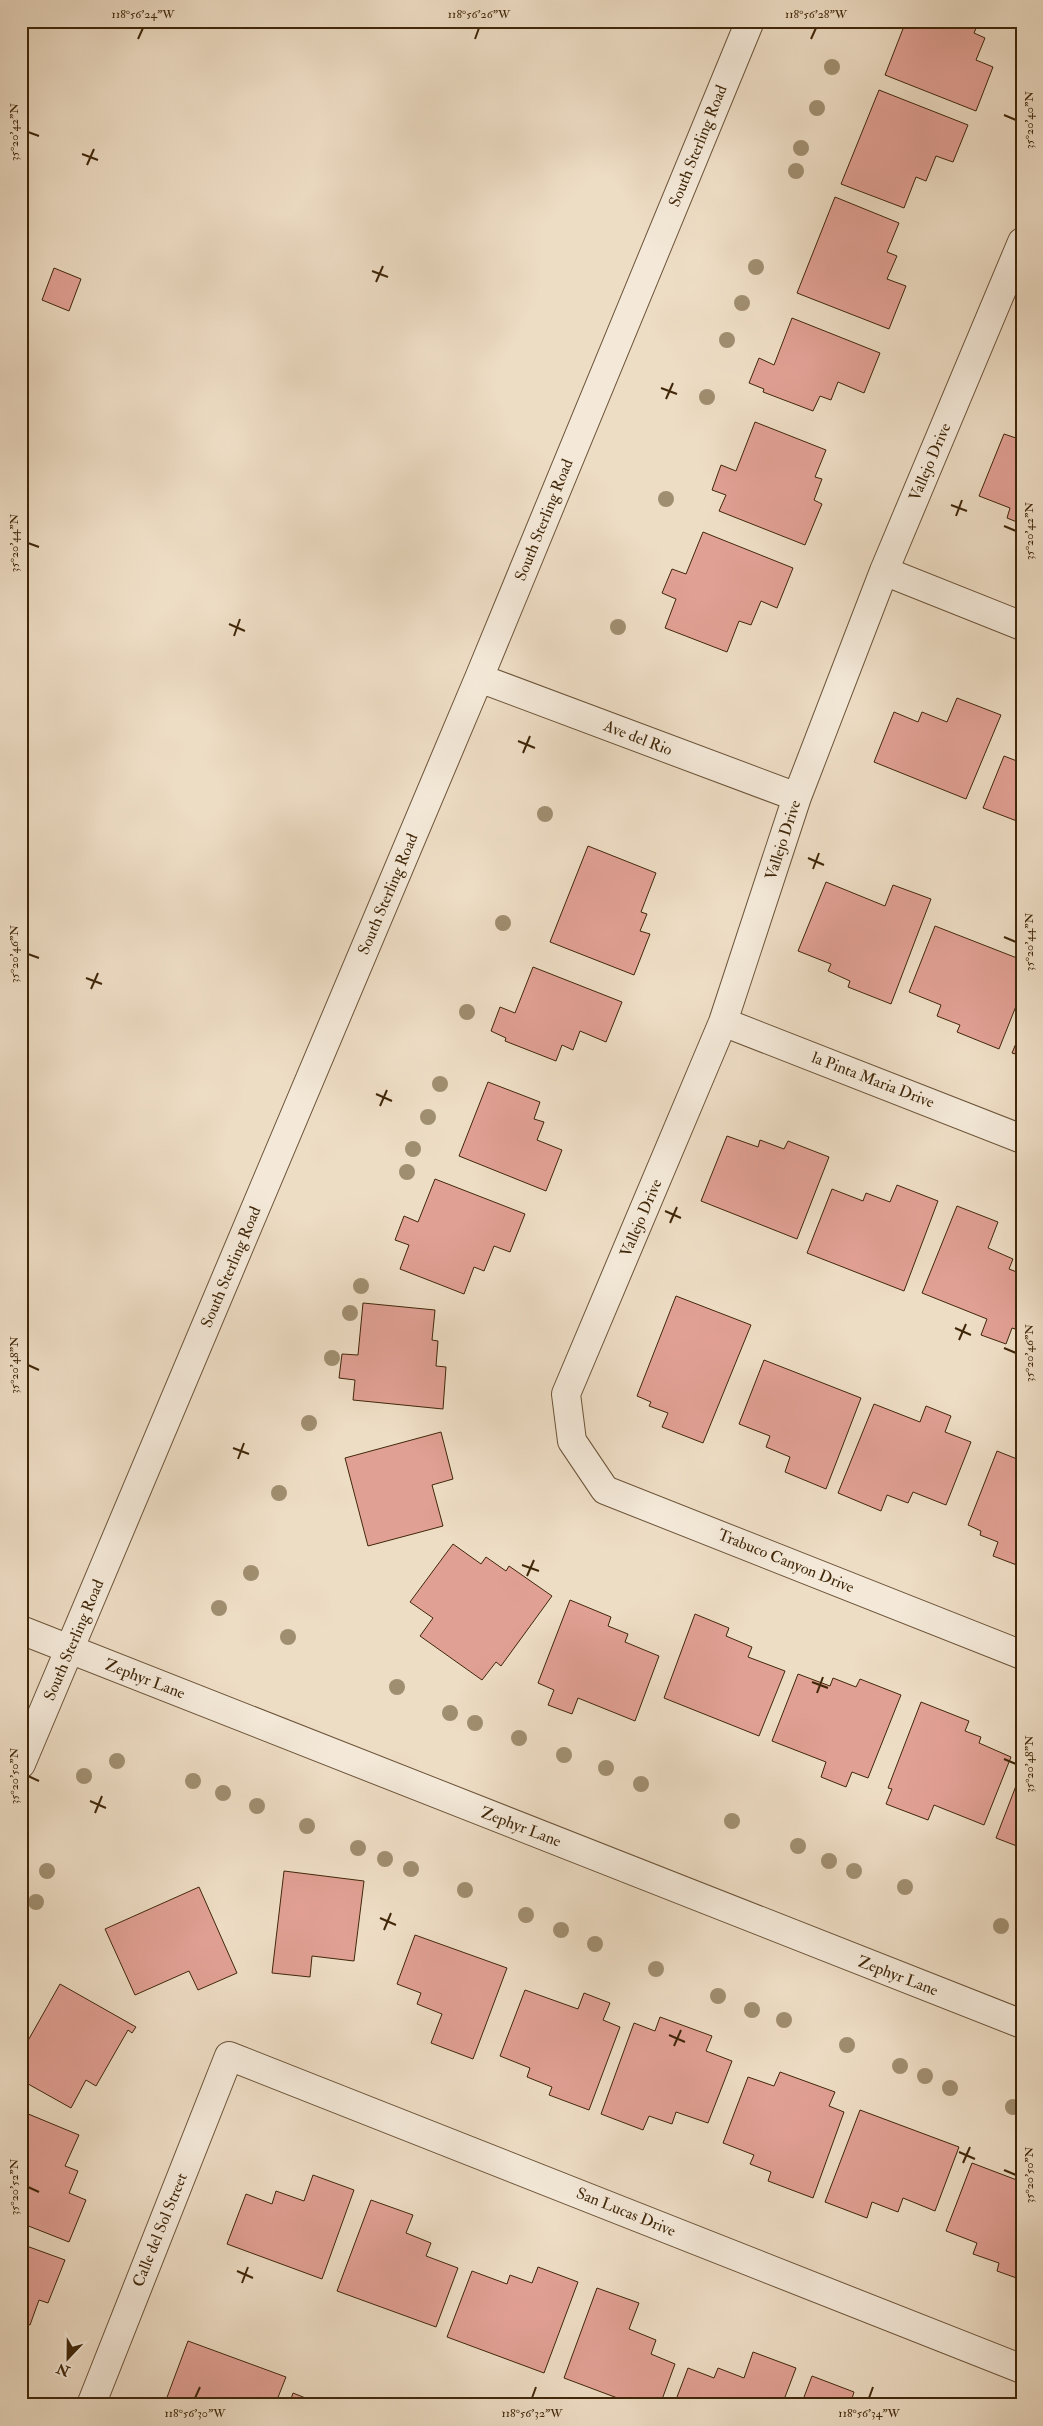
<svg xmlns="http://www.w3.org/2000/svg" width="1043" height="2426" font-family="'IM FELL Double Pica',serif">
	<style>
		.building { fill: #e1a094; stroke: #402709 }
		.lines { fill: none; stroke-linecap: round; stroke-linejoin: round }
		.minor-casing { stroke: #6c5438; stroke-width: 30 }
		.minor { stroke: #f4e9d9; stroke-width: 28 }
		.tree { fill: #a08e70 }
		.ticks { fill: none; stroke: #402709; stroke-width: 2 }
		.labels { text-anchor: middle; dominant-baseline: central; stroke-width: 4.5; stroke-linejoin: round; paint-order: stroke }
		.street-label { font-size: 16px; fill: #402709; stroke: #f4e9d9 }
		.neatline { fill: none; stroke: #402709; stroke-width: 2 }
		.ticks-label { font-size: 12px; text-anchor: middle; fill: #402709 }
	</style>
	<rect width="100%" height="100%" fill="#eeddc5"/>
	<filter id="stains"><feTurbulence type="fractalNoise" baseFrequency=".004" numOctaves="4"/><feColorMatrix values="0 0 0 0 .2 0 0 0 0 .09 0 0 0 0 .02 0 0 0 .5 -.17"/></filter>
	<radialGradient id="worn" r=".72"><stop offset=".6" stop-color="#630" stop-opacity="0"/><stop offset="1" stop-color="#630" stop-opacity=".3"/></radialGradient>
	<path class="building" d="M 906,21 L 979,21 L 974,33 L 985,38 L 976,60 L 993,67 L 976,111 L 885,75 Z
		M 879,90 L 968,125 L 953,162 L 936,156 L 926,181 L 916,177 L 904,208 L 841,184 Z
		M 835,197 L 899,223 L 887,252 L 897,256 L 887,279 L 906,286 L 889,329 L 797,293 Z
		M 54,268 L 81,279 L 69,311 L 42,300 Z
		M 792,318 L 880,353 L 864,393 L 838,382 L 831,400 L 820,396 L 813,411 L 763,392 L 764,389 L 749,383 L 759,358 L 774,365 Z
		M 755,422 L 826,450 L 815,477 L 822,479 L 814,500 L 822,504 L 805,545 L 719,511 L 726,495 L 712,490 L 721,465 L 736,471 Z
		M 1004,434 L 1022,440 L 1022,524 L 1007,518 L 1010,508 L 979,496 Z
		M 703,532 L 793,568 L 777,608 L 761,601 L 751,625 L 739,621 L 727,652 L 665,628 L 676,599 L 662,593 L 672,569 L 686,574 Z
		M 957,698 L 1001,715 L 966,799 L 874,762 L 894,712 L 918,722 L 922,712 L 947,722 Z
		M 1004,756 L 1022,763 L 1022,823 L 983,808 Z
		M 588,846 L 656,873 L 641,912 L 647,914 L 640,931 L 650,934 L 634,975 L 550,942 Z
		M 826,882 L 885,906 L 893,885 L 931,899 L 891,1004 L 848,987 L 850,981 L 828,971 L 831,964 L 798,951 Z
		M 935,926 L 1022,960 L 1022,991 L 999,1049 L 957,1032 L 960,1025 L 937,1016 L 941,1005 L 909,992 Z
		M 533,967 L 622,1002 L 606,1042 L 580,1031 L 573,1050 L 562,1045 L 556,1061 L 505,1041 L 506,1038 L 491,1031 L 500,1007 L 515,1013 Z
		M 1022,1029 L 1022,1056 L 1012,1053 Z
		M 488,1082 L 540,1102 L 534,1119 L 544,1122 L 537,1140 L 562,1150 L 546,1191 L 459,1156 Z
		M 727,1136 L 758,1147 L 760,1140 L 784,1149 L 788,1141 L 829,1157 L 797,1239 L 701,1201 Z
		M 435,1179 L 525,1214 L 510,1252 L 494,1246 L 484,1271 L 474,1267 L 464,1294 L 400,1269 L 409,1245 L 395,1240 L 404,1216 L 418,1222 Z
		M 897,1185 L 938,1201 L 904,1291 L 807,1253 L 832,1189 L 863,1201 L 866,1193 L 890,1202 Z
		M 957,1206 L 998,1222 L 988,1248 L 1013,1259 L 1009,1269 L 1022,1274 L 1022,1312 L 1015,1329 L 1012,1328 L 1006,1344 L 981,1335 L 987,1319 L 922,1293 Z
		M 676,1296 L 751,1325 L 703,1443 L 662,1427 L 668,1413 L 649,1406 L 651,1402 L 637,1396 Z
		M 363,1303 L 435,1310 L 432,1340 L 438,1341 L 436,1366 L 446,1367 L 443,1409 L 353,1400 L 355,1380 L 339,1378 L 342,1354 L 358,1355 Z
		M 764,1360 L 861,1398 L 826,1489 L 785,1472 L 790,1457 L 766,1447 L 770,1436 L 739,1424 Z
		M 874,1404 L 920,1422 L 926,1406 L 951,1416 L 945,1432 L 971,1442 L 946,1505 L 913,1492 L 908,1503 L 887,1495 L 881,1511 L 838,1493 Z
		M 441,1432 L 453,1479 L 432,1485 L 443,1526 L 368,1546 L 345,1458 Z
		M 997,1451 L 1022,1461 L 1022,1567 L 993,1556 L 998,1542 L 980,1535 L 981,1531 L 968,1525 Z
		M 453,1544 L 481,1564 L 486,1557 L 506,1571 L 509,1566 L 552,1596 L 501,1666 L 496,1662 L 482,1680 L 420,1636 L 433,1618 L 410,1602 Z
		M 570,1600 L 611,1617 L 608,1626 L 628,1634 L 625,1642 L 659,1656 L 635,1721 L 578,1698 L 572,1714 L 548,1705 L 554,1690 L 538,1683 Z
		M 695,1614 L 729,1628 L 726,1636 L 752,1647 L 748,1657 L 785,1671 L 759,1736 L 664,1698 Z
		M 798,1674 L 830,1686 L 833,1678 L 856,1687 L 860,1679 L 901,1695 L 868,1778 L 852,1772 L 846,1787 L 821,1777 L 826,1762 L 772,1741 Z
		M 921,1702 L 969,1721 L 965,1731 L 981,1737 L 979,1743 L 1011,1757 L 984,1825 L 934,1805 L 928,1820 L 886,1804 L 892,1789 L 888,1788 Z
		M 1019,1778 L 1022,1779 L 1022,1848 L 996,1838 Z
		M 284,1871 L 364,1881 L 354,1961 L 312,1956 L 310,1977 L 272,1973 Z
		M 199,1887 L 237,1973 L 198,1990 L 189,1971 L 135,1995 L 105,1929 Z
		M 415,1935 L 507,1968 L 473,2059 L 431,2043 L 442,2014 L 417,2004 L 421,1993 L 397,1984 Z
		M 60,1984 L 136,2027 L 132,2033 L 128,2030 L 96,2086 L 86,2080 L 71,2108 L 21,2080 L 21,2053 Z
		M 525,1990 L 578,2009 L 584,1993 L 610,2003 L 603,2020 L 620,2027 L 589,2110 L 549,2095 L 552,2087 L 527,2077 L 530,2068 L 500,2056 Z
		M 660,2017 L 712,2036 L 706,2051 L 732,2061 L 708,2123 L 676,2112 L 672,2124 L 649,2116 L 643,2130 L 601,2114 L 634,2023 L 655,2031 Z
		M 780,2072 L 835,2092 L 829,2106 L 844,2112 L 813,2198 L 768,2181 L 771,2172 L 750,2164 L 754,2155 L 723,2143 L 748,2077 L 774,2086 Z
		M 860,2110 L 959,2147 L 935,2211 L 903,2198 L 898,2212 L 872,2202 L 867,2218 L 825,2202 Z
		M 21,2111 L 79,2135 L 65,2166 L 78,2171 L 69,2193 L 86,2200 L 69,2242 L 21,2223 Z
		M 972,2163 L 1022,2182 L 1022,2280 L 997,2271 L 999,2263 L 973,2254 L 977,2243 L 946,2231 Z
		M 313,2175 L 354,2190 L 322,2279 L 227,2244 L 246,2194 L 272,2204 L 276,2191 L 304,2201 Z
		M 371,2200 L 413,2215 L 406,2233 L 431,2243 L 426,2256 L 458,2268 L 436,2327 L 337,2291 Z
		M 21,2244 L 65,2260 L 48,2303 L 39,2300 L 30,2325 L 21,2322 Z
		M 538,2267 L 578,2282 L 544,2373 L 447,2337 L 472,2271 L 507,2284 L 510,2275 L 532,2283 Z
		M 597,2288 L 639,2303 L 629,2329 L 656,2340 L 651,2354 L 675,2364 L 660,2405 L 636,2405 L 564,2378 Z
		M 188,2341 L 286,2377 L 275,2405 L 180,2405 L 166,2400 Z
		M 753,2352 L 796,2368 L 782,2405 L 674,2405 L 688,2368 L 714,2378 L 718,2368 L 744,2378 Z
		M 812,2376 L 854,2392 L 850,2405 L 801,2405 Z
		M 293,2393 L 323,2405 L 289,2405 Z"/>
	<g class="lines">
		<g class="minor-casing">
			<path id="minor" d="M 1022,242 L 884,571 L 797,797 L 723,1022 L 566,1394 L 572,1441 L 605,1490 L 1022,1655
				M 884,571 L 1022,626
				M 479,678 L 797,797
				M 723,1022 L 1022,1139
				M 21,1630 L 1022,2024
				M 21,1764 L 479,678 L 750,21
				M 91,2405 L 229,2056 L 1022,2369"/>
		</g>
		<use href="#minor" class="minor"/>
	</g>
	<g class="tree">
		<circle cx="832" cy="67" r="8"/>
		<circle cx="817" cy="108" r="8"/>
		<circle cx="801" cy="148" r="8"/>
		<circle cx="796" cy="171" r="8"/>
		<circle cx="756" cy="267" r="8"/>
		<circle cx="742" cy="303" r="8"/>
		<circle cx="727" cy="340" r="8"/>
		<circle cx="707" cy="397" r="8"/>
		<circle cx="666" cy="499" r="8"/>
		<circle cx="618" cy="627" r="8"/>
		<circle cx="545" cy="814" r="8"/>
		<circle cx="503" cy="923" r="8"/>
		<circle cx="467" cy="1012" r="8"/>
		<circle cx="440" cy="1084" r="8"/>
		<circle cx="428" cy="1117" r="8"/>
		<circle cx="413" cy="1149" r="8"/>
		<circle cx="407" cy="1172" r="8"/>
		<circle cx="361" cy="1286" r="8"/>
		<circle cx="350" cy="1313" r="8"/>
		<circle cx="332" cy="1358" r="8"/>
		<circle cx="309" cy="1423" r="8"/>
		<circle cx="279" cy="1493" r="8"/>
		<circle cx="251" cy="1573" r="8"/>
		<circle cx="219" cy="1608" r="8"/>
		<circle cx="288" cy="1637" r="8"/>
		<circle cx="397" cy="1687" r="8"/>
		<circle cx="450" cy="1713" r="8"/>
		<circle cx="475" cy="1723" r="8"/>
		<circle cx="519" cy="1738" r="8"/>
		<circle cx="564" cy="1755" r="8"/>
		<circle cx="117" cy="1761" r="8"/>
		<circle cx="606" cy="1768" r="8"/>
		<circle cx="84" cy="1776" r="8"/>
		<circle cx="193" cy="1781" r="8"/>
		<circle cx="641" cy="1784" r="8"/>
		<circle cx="223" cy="1793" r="8"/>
		<circle cx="257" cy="1806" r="8"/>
		<circle cx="732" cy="1821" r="8"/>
		<circle cx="307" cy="1826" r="8"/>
		<circle cx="798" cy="1846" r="8"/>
		<circle cx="358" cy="1848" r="8"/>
		<circle cx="385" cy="1859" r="8"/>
		<circle cx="829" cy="1861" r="8"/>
		<circle cx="411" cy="1869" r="8"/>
		<circle cx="47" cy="1871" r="8"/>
		<circle cx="854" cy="1871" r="8"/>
		<circle cx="905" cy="1887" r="8"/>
		<circle cx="465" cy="1890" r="8"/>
		<circle cx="36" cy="1902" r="8"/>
		<circle cx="526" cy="1915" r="8"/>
		<circle cx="1001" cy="1926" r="8"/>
		<circle cx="561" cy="1930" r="8"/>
		<circle cx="595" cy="1944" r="8"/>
		<circle cx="656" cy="1969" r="8"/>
		<circle cx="718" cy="1996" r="8"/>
		<circle cx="752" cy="2010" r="8"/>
		<circle cx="784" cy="2020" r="8"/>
		<circle cx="847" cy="2045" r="8"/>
		<circle cx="900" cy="2066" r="8"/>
		<circle cx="925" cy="2076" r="8"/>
		<circle cx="950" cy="2088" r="8"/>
		<circle cx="1013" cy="2107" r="8"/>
	</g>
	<path class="ticks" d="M 138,39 L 143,28M 475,39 L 479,28M 811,39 L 816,28M 1004,115 L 1016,120M 28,132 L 39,136M 82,154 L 98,160M 87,165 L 94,149M 372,271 L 388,277M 376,282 L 383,266M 661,388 L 677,394M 666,399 L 673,383M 951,505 L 967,511M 956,516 L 962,500M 1004,526 L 1016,531M 28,543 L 39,547M 229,624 L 245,631M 234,636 L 240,619M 518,741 L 535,748M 523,753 L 530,736M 808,858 L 824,865M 813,869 L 819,853M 1004,937 L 1016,942M 28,954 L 39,958M 86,978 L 102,984M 91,989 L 98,973M 376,1094 L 392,1101M 380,1106 L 387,1090M 665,1211 L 681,1218M 670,1223 L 677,1207M 955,1328 L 971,1335M 959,1340 L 966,1324M 1004,1348 L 1016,1353M 28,1365 L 39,1370M 233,1448 L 249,1454M 238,1459 L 244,1443M 522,1565 L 539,1571M 527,1576 L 534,1560M 812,1682 L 828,1688M 817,1693 L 823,1677M 1004,1759 L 1016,1764M 28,1776 L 39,1781M 90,1801 L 106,1808M 95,1813 L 102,1796M 380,1918 L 396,1925M 384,1930 L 391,1913M 669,2035 L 685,2042M 674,2046 L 681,2030M 959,2152 L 975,2159M 963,2163 L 970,2147M 1004,2170 L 1016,2175M 28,2187 L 39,2192M 237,2271 L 253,2278M 242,2283 L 248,2267M 195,2398 L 200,2387M 532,2398 L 536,2387M 869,2398 L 873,2387"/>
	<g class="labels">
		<g class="street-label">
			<text transform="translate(698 146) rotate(-68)">South Sterling Road</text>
			<text transform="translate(930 462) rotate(-67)">Vallejo Drive</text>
			<text transform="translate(544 520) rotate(-68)">South Sterling Road</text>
			<text transform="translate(638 738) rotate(21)">Ave del Rio</text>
			<text transform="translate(783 840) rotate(-72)">Vallejo Drive</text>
			<text transform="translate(388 894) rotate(-67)">South Sterling Road</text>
			<text transform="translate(873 1080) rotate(21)">la Pinta Maria Drive</text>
			<text transform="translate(641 1218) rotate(-67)">Vallejo Drive</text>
			<text transform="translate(231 1267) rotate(-67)">South Sterling Road</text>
			<text transform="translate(786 1561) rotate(22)">Trabuco Canyon Drive</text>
			<text transform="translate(74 1640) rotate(-67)">South Sterling Road</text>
			<text transform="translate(145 1679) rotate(21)">Zephyr Lane</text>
			<text transform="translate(521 1827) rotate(21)">Zephyr Lane</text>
			<text transform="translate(898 1976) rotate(21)">Zephyr Lane</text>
			<text transform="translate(626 2212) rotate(22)">San Lucas Drive</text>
			<text transform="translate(160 2230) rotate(-68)">Calle del Sol Street</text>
		</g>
	</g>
	<rect width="1043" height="2426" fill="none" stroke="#eeddc5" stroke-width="55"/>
	<g transform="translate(68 2358) rotate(202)" stroke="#f4e9d9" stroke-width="4" paint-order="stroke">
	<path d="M0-4L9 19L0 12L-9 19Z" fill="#402709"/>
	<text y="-8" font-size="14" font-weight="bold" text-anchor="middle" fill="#402709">N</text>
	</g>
	<rect x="28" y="28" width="988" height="2370" class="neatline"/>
	<g class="ticks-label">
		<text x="143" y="18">118°56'24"W</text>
		<text x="479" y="18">118°56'26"W</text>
		<text x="816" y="18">118°56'28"W</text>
		<text transform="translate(1029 120) rotate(-90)" y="4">35°20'40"N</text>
		<text transform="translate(14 132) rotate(-90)" y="4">35°20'42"N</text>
		<text transform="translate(1029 531) rotate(-90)" y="4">35°20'42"N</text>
		<text transform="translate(14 543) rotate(-90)" y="4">35°20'44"N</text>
		<text transform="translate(1029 942) rotate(-90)" y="4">35°20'44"N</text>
		<text transform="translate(14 954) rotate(-90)" y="4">35°20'46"N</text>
		<text transform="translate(1029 1353) rotate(-90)" y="4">35°20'46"N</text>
		<text transform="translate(14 1365) rotate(-90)" y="4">35°20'48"N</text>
		<text transform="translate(1029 1764) rotate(-90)" y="4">35°20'48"N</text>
		<text transform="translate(14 1776) rotate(-90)" y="4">35°20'50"N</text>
		<text transform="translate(1029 2175) rotate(-90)" y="4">35°20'50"N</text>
		<text transform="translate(14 2187) rotate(-90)" y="4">35°20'52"N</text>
		<text x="195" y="2417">118°56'30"W</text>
		<text x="532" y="2417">118°56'32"W</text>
		<text x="869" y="2417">118°56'34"W</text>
	</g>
	<rect width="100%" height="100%" filter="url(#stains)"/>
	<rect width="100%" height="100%" fill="url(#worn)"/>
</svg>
